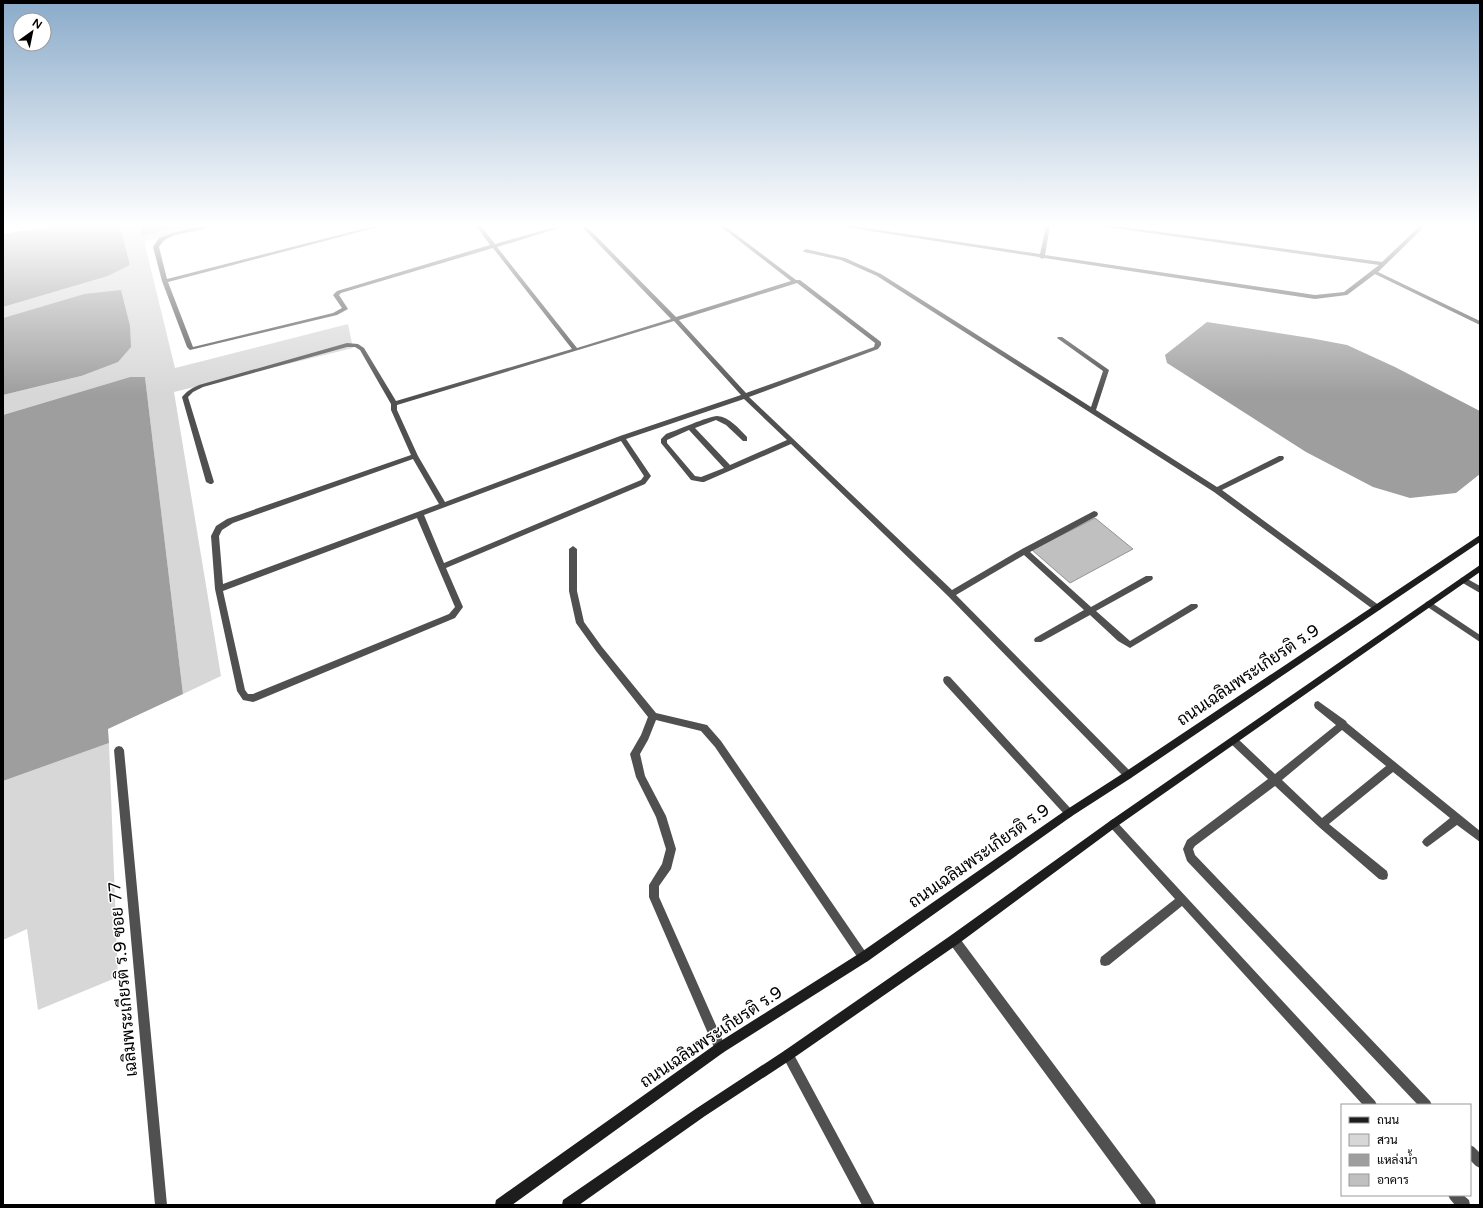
<svg xmlns="http://www.w3.org/2000/svg" width="1483" height="1208" font-family="'Varela Round',Sarabun,sans-serif">
	<style>
		.green { fill: #d7d7d7 }
		.water { fill: #9e9e9e }
		.building { fill: #c0c0c0; stroke: #949494 }
		.lines { fill: none; stroke-linecap: round; stroke-linejoin: round }
		.lane { fill: #505050; fill-rule: evenodd }
		.street { fill: #505050; fill-rule: evenodd }
		.secondary { fill: #1d1d1d; fill-rule: evenodd }
		.labels { text-anchor: middle; dominant-baseline: central; stroke-width: 3; stroke-linejoin: round; paint-order: stroke }
		.near-street-label { font-size: 17px; fill: #000; stroke: #fff }
	</style>
	<rect width="100%" height="100%" fill="#fff"/>
	<path class="green" d="M 120,226 L 143,226 L 142,236 L 184,226 L 217,226 L 144,241 L 175,368 L 348,324 L 353,348 L 174,392 L 221,676 L 183,694 L 145,377 L 130,377 L 3,415 L 3,395 L 81,376 L 84,294 L 3,318 L 3,307 L 108,276 L 130,265 Z
		M 109,743 L 118,977 L 38,1010 L 27,929 L 3,940 L 3,781 Z"/>
	<path class="water" d="M 50,226 L 120,226 L 130,265 L 108,276 L 3,307 L 3,234 Z
		M 143,226 L 184,226 L 141,236 Z
		M 121,290 L 130,326 L 131,347 L 118,362 L 81,376 L 3,395 L 3,318 L 84,294 Z
		M 1207,322 L 1310,338 L 1347,345 L 1395,367 L 1476,409 L 1480,411 L 1480,474 L 1456,493 L 1410,498 L 1373,487 L 1306,452 L 1167,363 L 1165,355 Z
		M 130,377 L 145,377 L 183,694 L 108,729 L 109,743 L 3,781 L 3,415 Z"/>
	<path class="building" d="M 1095,518 L 1133,549 L 1070,583 L 1032,550 Z"/>
	<g class="lines">
		<path class="lane" d="M 203,226 L 211,226 C 195,235 169,229 159,247 L 167,279 L 374,226 L 382,226 L 168,282 L 193,347 L 333,313 L 342,308 L 333,295 L 337,291 L 490,245 L 476,226 L 481,226 L 495,244 L 559,226 L 559,228 L 497,247 L 577,348 L 671,319 L 581,226 L 586,226 L 676,317 L 791,281 L 720,226 L 725,226 L 796,280 L 800,280 L 881,342 L 881,345 L 878,349 L 749,397 L 952,590 L 1022,549 L 1094,511 L 1097,512 L 1098,514 L 1097,516 L 1030,552 L 1091,607 L 1146,576 L 1152,576 L 1153,578 L 1152,580 L 1096,611 L 1130,641 L 1191,604 L 1197,604 L 1198,606 L 1197,608 L 1130,648 L 1118,641 L 1090,615 L 1041,642 L 1035,642 L 1034,640 L 1035,638 L 1084,610 L 1024,555 L 956,595 L 1131,772 L 1133,775 L 1131,778 L 1128,779 L 1125,778 L 948,596 L 791,444 L 704,482 L 702,482 L 691,480 L 661,443 L 661,439 L 666,434 C 675,431 709,416 717,416 C 730,417 739,429 747,437 L 747,441 L 743,441 L 726,425 L 716,420 L 695,428 L 730,465 L 787,440 L 744,399 L 626,439 L 651,476 L 645,484 L 446,568 L 463,607 L 455,618 L 256,701 L 253,702 L 243,700 L 237,691 L 215,589 L 211,536 L 216,526 L 227,519 L 411,455 L 391,410 L 391,404 L 360,350 L 355,347 L 347,347 L 203,387 L 193,392 L 188,397 L 214,482 L 212,484 L 210,484 L 206,482 L 182,397 C 187,391 192,388 199,385 L 347,343 L 358,344 L 364,348 L 396,401 L 572,349 L 493,248 L 341,293 L 339,295 L 348,309 L 337,315 L 190,350 L 187,347 L 162,281 L 153,247 L 159,238 L 176,232 ZM 797,283 L 875,343 L 874,347 L 746,393 L 679,320 ZM 674,321 L 741,395 L 620,436 L 445,502 L 418,456 L 397,410 L 397,405 ZM 689,430 L 724,468 L 701,477 L 695,476 L 667,443 L 667,440 ZM 621,441 L 644,476 L 641,480 L 444,563 L 424,515 ZM 413,459 L 439,504 L 223,584 L 219,536 L 222,530 L 233,523 ZM 417,518 L 455,607 L 449,614 L 253,694 L 248,694 L 245,690 L 223,591 Z
			M 806,249 L 845,258 L 881,274 L 1091,407 L 1103,371 L 1057,338 L 1058,337 L 1062,337 L 1109,370 L 1096,410 L 1217,487 L 1279,456 L 1283,456 L 1284,458 L 1283,460 L 1222,490 L 1380,606 L 1381,608 L 1380,610 L 1374,610 L 1214,492 L 877,276 L 841,260 L 804,252 L 803,251 Z
			M 573,546 L 577,549 L 577,591 L 584,622 L 602,647 L 656,713 L 707,725 L 721,741 L 869,957 L 868,961 L 864,962 L 860,961 L 715,747 L 701,731 L 656,720 L 648,740 L 640,754 L 645,776 L 666,816 L 676,849 L 671,869 L 659,886 L 659,897 L 726,1048 L 724,1052 L 720,1054 L 716,1052 L 649,897 L 649,885 L 662,864 L 666,849 L 656,817 L 636,777 L 630,754 L 641,735 L 648,717 L 596,651 L 576,623 L 569,591 L 569,549 Z
			M 1464,577 L 1480,586 L 1480,593 L 1461,582 L 1460,580 L 1461,578 Z
			M 947,676 L 950,677 L 1072,810 L 1074,813 L 1072,816 L 1069,818 L 1066,816 L 944,683 L 943,680 L 944,677 Z
			M 1318,701 L 1346,721 L 1347,723 L 1480,831 L 1480,842 L 1457,825 L 1430,845 L 1427,847 L 1424,845 L 1422,842 L 1424,839 L 1450,818 L 1393,772 L 1329,824 L 1387,871 L 1388,875 L 1387,879 L 1383,880 L 1379,879 L 1319,827 L 1275,786 L 1195,846 L 1193,849 L 1195,855 L 1430,1101 L 1432,1105 L 1418,1105 L 1187,861 L 1183,849 L 1187,840 L 1268,779 L 1231,744 L 1229,741 L 1231,738 L 1234,737 L 1237,738 L 1275,774 L 1336,725 L 1315,708 L 1314,705 L 1315,702 ZM 1342,730 L 1386,766 L 1322,818 L 1282,780 Z
			M 1113,819 L 1116,821 L 1375,1101 L 1377,1105 L 1363,1105 L 1182,906 L 1109,965 L 1105,966 L 1101,965 L 1100,961 L 1101,957 L 1175,899 L 1110,827 L 1108,824 L 1110,821 Z
			M 954,935 L 958,936 L 1155,1200 L 1156,1205 L 1142,1205 L 950,944 L 949,940 L 950,936 Z
			M 1470,1145 L 1474,1147 L 1480,1153 L 1480,1168 L 1476,1166 L 1470,1160 Z
			M 1448,1195 L 1463,1195 L 1469,1200 L 1470,1205 L 1455,1205 L 1450,1199 Z"/>
		<path class="street" d="M 842,226 L 853,226 L 1040,254 L 1046,226 L 1050,226 L 1045,255 L 1315,295 L 1344,292 L 1379,265 L 1106,227 L 1104,226 L 1116,226 L 1382,262 L 1420,226 L 1425,226 L 1378,272 L 1480,321 L 1480,325 L 1375,274 L 1347,295 L 1315,299 L 1044,258 L 1042,259 L 1039,257 L 844,227 Z
			M 1429,601 L 1480,635 L 1480,642 L 1426,606 L 1425,604 L 1426,602 Z
			M 119,746 L 122,747 L 124,750 L 167,1205 L 155,1205 L 114,750 L 116,747 Z
			M 788,1049 L 792,1051 L 875,1205 L 862,1205 L 784,1059 L 782,1055 L 784,1051 Z"/>
		<path class="secondary" d="M 1480,535 L 1480,542 L 1131,778 L 1072,816 L 868,961 L 724,1052 L 512,1205 L 495,1205 L 496,1200 L 716,1044 L 860,953 L 1066,810 L 1125,772 Z
			M 1480,565 L 1480,572 L 1116,827 L 958,944 L 792,1059 L 705,1116 L 579,1205 L 562,1205 L 563,1200 L 697,1108 L 784,1051 L 950,936 L 1110,821 Z"/>
	</g>
	<linearGradient id="sky" x2="0" y2="1"><stop stop-color="#8aabca"/><stop offset="0.57" stop-color="#fff"/><stop offset="1" stop-color="#fff" stop-opacity="0"/></linearGradient>
	<rect width="1483" height="395" fill="url(#sky)"/>
	<g class="labels">
		<g class="near-street-label">
			<text transform="translate(1248 675) rotate(-34)">ถนนเฉลิมพระเกียรติ ร.9</text>
			<text transform="translate(979 856) rotate(-35)">ถนนเฉลิมพระเกียรติ ร.9</text>
			<text transform="translate(123 979) rotate(-95)">เฉลิมพระเกียรติ ร.9 ซอย 77</text>
			<text transform="translate(711 1037) rotate(-34)">ถนนเฉลิมพระเกียรติ ร.9</text>
		</g>
	</g>
	<rect width="1483" height="1208" fill="none" stroke="#000000" stroke-width="8"/>
	<rect x="1341" y="1104" width="130" height="92" fill="#ffffff" stroke="#999999"/>
	<rect x="1349" y="1117" width="20" height="6" fill="#1d1d1d" stroke="#999999"/>
	<text x="1377" y="1124" font-size="12" fill="#000000">ถนน</text>
	<rect x="1349" y="1134" width="20" height="12" fill="#d7d7d7" stroke="#999999"/>
	<text x="1377" y="1144" font-size="12" fill="#000000">สวน</text>
	<rect x="1349" y="1154" width="20" height="12" fill="#9e9e9e" stroke="#999999"/>
	<text x="1377" y="1164" font-size="12" fill="#000000">แหล่งน้ำ</text>
	<rect x="1349" y="1174" width="20" height="12" fill="#c0c0c0" stroke="#999999"/>
	<text x="1377" y="1184" font-size="12" fill="#000000">อาคาร</text>
	<g transform="translate(32 32) rotate(33)"><circle r="19" fill="#ffffff" stroke="#999999"/>
	<path d="M0-3L7 15L0 10L-7 15Z" fill="#000000"/>
	<text y="-6" font-size="11" font-weight="bold" text-anchor="middle" fill="#000000">N</text>
	</g>
</svg>
